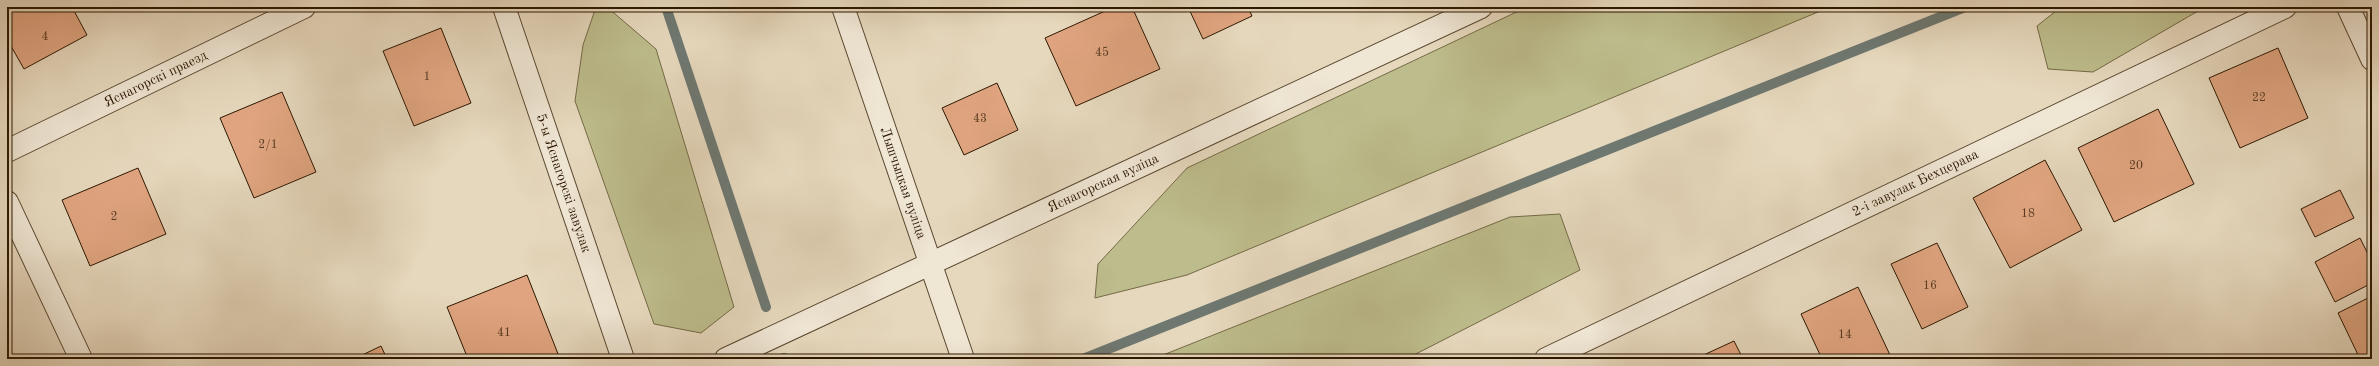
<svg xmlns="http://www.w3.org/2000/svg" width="2379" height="366" font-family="'Old Standard TT',serif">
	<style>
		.green { fill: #bdbc8c; stroke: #746a46 }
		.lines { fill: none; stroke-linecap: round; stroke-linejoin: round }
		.stream { stroke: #6e7871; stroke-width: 10 }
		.building { fill: #e0a580; stroke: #2c1701 }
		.minor-casing { stroke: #5a4730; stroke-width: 24 }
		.minor { stroke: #efe6d4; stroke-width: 22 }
		.labels { text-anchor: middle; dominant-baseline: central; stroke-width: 3; stroke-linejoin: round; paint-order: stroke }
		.number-label { font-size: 12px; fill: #593a21 }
		.street-label { font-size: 14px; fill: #2c1701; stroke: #efe6d4 }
	</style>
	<rect width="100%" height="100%" fill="#e6d8bd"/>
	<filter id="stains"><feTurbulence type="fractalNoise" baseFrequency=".005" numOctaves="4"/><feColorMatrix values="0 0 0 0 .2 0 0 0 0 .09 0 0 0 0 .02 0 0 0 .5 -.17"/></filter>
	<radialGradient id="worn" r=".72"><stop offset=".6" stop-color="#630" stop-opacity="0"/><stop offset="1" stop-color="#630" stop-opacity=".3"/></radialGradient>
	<path class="green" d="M 596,7 L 607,7 L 656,49 L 734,307 L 701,333 L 654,324 L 575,101 L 583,45 Z
		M 1527,7 L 1830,7 L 1187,275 L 1095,298 L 1098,264 L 1187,168 Z
		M 2061,7 L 2205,7 L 2093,72 L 2048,69 L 2037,26 Z
		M 1560,214 L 1580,270 L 1406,359 L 1153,359 L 1510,217 Z"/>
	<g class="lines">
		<path class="stream" d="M 666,7 L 766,307
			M 784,358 L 784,359
			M 1083,359 L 1965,7"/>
	</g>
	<path class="building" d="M 7,7 L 72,7 L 87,35 L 24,69 L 7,39 Z
		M 1114,7 L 1132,7 L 1160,69 L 1076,106 L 1045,38 Z
		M 1188,7 L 1248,7 L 1252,16 L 1203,39 Z
		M 441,28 L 471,103 L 414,126 L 383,51 Z
		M 2278,48 L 2308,118 L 2240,148 L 2209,78 Z
		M 997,83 L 1018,130 L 964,155 L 942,108 Z
		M 282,92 L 316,172 L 254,198 L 220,118 Z
		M 2158,109 L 2194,184 L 2114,222 L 2078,148 Z
		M 2045,160 L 2082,230 L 2010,268 L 1973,198 Z
		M 138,168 L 166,234 L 90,266 L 62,200 Z
		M 2340,190 L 2354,218 L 2315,237 L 2301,209 Z
		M 2360,238 L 2372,262 L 2372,283 L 2335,302 L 2315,262 Z
		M 1937,243 L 1968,307 L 1922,329 L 1891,264 Z
		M 527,275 L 560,359 L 468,359 L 447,307 Z
		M 1858,287 L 1890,355 L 1881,359 L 1822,359 L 1801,314 Z
		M 2370,297 L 2372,359 L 2360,359 L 2338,313 Z
		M 1734,341 L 1743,359 L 1695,359 Z
		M 381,346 L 387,359 L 354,359 Z"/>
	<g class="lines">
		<g class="minor-casing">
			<g id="minor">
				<path id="s1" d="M 504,7 L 623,359"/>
				<path id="s2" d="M 843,7 L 963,359"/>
				<path d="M 2348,7 L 2372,59"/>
				<path id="s3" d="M 7,151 L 304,7"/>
				<path d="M 7,202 L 81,359"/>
				<path id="s4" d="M 726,359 L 1481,7"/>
				<path id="s5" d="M 1546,359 L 2285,7"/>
			</g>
		</g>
		<use href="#minor" class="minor"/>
	</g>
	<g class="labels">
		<g class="number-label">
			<text x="45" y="37">4</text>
			<text x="1102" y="53">45</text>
			<text x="427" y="77">1</text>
			<text x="2259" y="98">22</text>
			<text x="980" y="119">43</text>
			<text x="268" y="145">2/1</text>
			<text x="2136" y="166">20</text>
			<text x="2028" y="214">18</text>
			<text x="114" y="217">2</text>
			<text x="1930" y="286">16</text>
			<text x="504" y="333">41</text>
			<text x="1845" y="335">14</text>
		</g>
		<g class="street-label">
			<text stroke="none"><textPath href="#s3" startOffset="165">Яснагорскі праезд</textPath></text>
			<text stroke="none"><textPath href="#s1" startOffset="186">5-ы Яснагорскі завулак</textPath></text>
			<text stroke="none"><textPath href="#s2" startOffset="186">Лышчыцкая вуліца</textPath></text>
			<text stroke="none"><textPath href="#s4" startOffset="416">Яснагорская вуліца</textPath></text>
			<text stroke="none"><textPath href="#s5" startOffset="409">2-і завулак Бехцерава</textPath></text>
		</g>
	</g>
	<rect width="2379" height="366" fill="none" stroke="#e6d8bd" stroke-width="24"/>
	<rect x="8" y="8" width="2363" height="350" fill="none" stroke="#2c1701" stroke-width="2"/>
	<rect x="12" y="12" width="2355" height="342" fill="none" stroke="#2c1701"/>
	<rect width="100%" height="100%" filter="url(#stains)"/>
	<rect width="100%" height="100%" fill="url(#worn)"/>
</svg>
